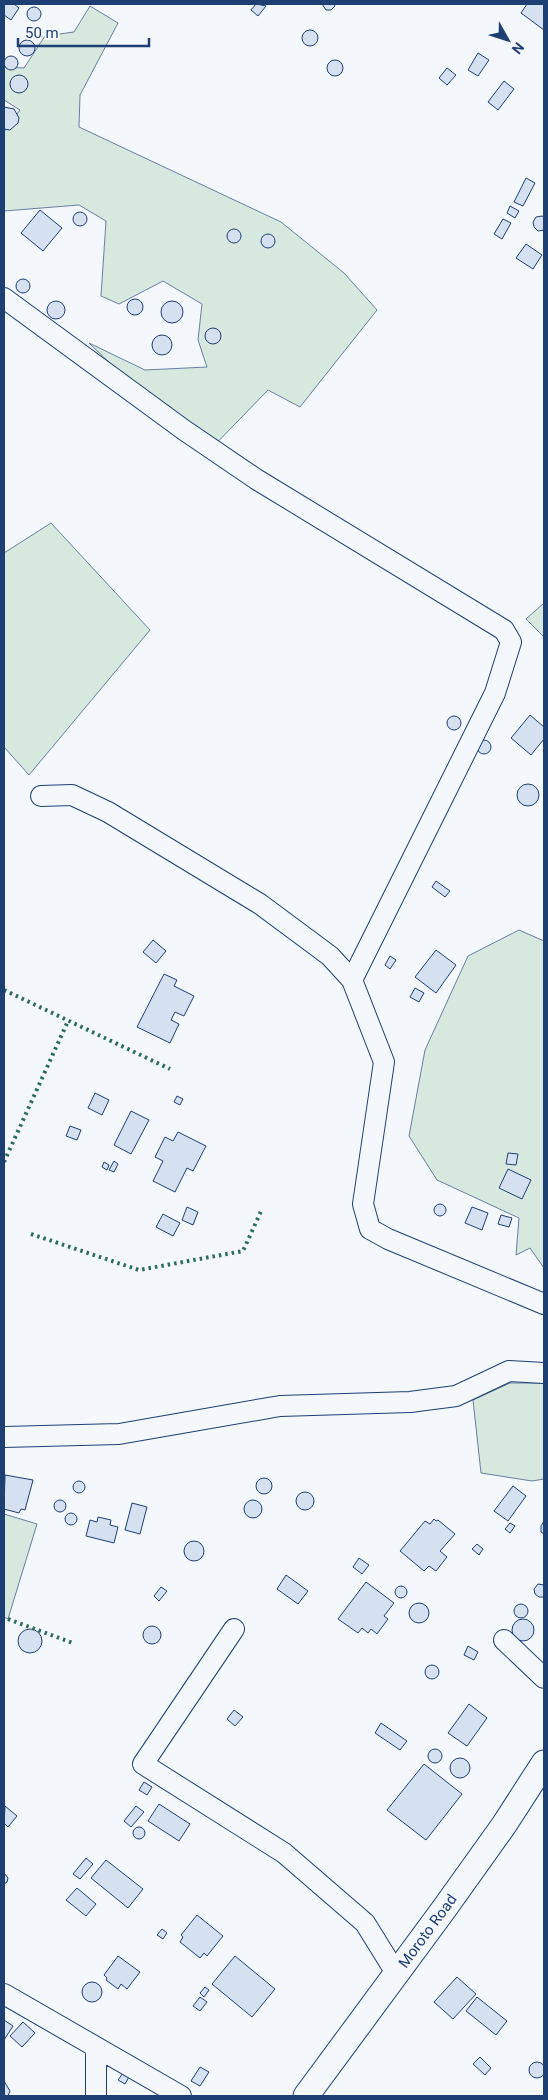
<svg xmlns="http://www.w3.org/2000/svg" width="548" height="2100" font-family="Roboto,sans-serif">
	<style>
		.green { fill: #d7e8df; stroke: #687fa3 }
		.building { fill: #d5e0f0; stroke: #1d3f73 }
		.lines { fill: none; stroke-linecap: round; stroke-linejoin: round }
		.minor-casing { stroke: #1d3f73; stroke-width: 22 }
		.major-casing { stroke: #1d3f73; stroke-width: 27 }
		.minor { stroke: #f4f7fb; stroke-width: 20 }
		.major { stroke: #f4f7fb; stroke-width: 25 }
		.hedge { stroke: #2c6c60; stroke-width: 4; stroke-dasharray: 2.5 4; stroke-linecap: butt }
		.labels { text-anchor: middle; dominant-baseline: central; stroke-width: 4; stroke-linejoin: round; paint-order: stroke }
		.street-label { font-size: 15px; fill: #1d3f73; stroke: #f4f7fb }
	</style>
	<rect width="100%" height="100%" fill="#f4f7fb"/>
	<path class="green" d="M 90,6 L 118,23 L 80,95 L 79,127 L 281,222 L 344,273 L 377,310 L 300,407 L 268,390 L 205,455 L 89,343 L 145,370 L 207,367 L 198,340 L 202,304 L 163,281 L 119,304 L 101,296 L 106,221 L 79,205 L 4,211 L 4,132 L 20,110 L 4,100 L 4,67 L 24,68 L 45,36 L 74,32 Z
		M 51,523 L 150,630 L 29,775 L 4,747 L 4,553 Z
		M 544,603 L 544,637 L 526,619 Z
		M 519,930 L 544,941 L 544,1268 L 530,1248 L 516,1255 L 519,1218 L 437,1180 L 409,1136 L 425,1050 L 468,956 Z
		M 510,1383 L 544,1383 L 544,1479 L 532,1481 L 481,1473 L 473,1400 Z
		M 4,1514 L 37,1524 L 8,1619 L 4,1617 Z"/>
	<path class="building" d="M 4,4 L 14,4 L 19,8 L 11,20 L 4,15 Z
		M 256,4 L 266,6 L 258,16 L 251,10 Z
		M 322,4 L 334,4 L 335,6 L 331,10 L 326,10 Z
		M 527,4 L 544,4 L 544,30 L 521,13 Z
		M27 14a7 7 0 1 1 14 0a7 7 0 1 1-14 0Z
		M302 38a8 8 0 1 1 16 0a8 8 0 1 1-16 0Z
		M19 48a8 8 0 1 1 16 0a8 8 0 1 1-16 0Z
		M 478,53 L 489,60 L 478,76 L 468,70 Z
		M4 63a7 7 0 1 1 14 0a7 7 0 1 1-14 0Z
		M327 68a8 8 0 1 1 16 0a8 8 0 1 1-16 0Z
		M 447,68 L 456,75 L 447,85 L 439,78 Z
		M10 84a9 9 0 1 1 18 0a9 9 0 1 1-18 0Z
		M 504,81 L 514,89 L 498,110 L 488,102 Z
		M 4,107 L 14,109 L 19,118 L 18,123 L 10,130 L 4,129 Z
		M 526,178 L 535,183 L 523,206 L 514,202 Z
		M 510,206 L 519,211 L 515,218 L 507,213 Z
		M 40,210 L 62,228 L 43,251 L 21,233 Z
		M73 219a7 7 0 1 1 14 0a7 7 0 1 1-14 0Z
		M 542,216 L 544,217 L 544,230 L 538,231 L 534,227 L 533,222 L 536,217 Z
		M 503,219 L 511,223 L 502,239 L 494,234 Z
		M227 236a7 7 0 1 1 14 0a7 7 0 1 1-14 0Z
		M261 241a7 7 0 1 1 14 0a7 7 0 1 1-14 0Z
		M 526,244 L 542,255 L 533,269 L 516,258 Z
		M16 286a7 7 0 1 1 14 0a7 7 0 1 1-14 0Z
		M127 307a8 8 0 1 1 16 0a8 8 0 1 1-16 0Z
		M47 310a9 9 0 1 1 18 0a9 9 0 1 1-18 0Z
		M161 312a11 11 0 1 1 22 0a11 11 0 1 1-22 0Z
		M205 336a8 8 0 1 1 16 0a8 8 0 1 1-16 0Z
		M152 345a10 10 0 1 1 20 0a10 10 0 1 1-20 0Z
		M 530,715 L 544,727 L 544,739 L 531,755 L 511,738 Z
		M447 723a7 7 0 1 1 14 0a7 7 0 1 1-14 0Z
		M477 747a7 7 0 1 1 14 0a7 7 0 1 1-14 0Z
		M517 795a11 11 0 1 1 22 0a11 11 0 1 1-22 0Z
		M 436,881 L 450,891 L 445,897 L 432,887 Z
		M 153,940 L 166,951 L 156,963 L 143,952 Z
		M 436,950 L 456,965 L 436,993 L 415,977 Z
		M 390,956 L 396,960 L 390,969 L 385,965 Z
		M 164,974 L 177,980 L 174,986 L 194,996 L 184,1016 L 175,1012 L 171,1020 L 179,1024 L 170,1043 L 137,1027 Z
		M 415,988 L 424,993 L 419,1002 L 410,997 Z
		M 95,1093 L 109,1100 L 102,1115 L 88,1108 Z
		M 177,1096 L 183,1099 L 180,1105 L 174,1102 Z
		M 131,1111 L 149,1120 L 131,1154 L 114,1145 Z
		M 70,1126 L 81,1130 L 77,1140 L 66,1136 Z
		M 178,1132 L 206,1146 L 193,1171 L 187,1168 L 175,1192 L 153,1181 L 163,1161 L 155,1157 L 165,1137 L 173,1141 Z
		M 508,1153 L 518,1154 L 516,1165 L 506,1164 Z
		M 114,1161 L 118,1164 L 114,1172 L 109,1170 Z
		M 104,1162 L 109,1165 L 107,1170 L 102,1167 Z
		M 508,1169 L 531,1180 L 522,1199 L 499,1188 Z
		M434 1210a6 6 0 1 1 12 0a6 6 0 1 1-12 0Z
		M 187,1207 L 198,1212 L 193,1225 L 182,1220 Z
		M 472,1207 L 488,1213 L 482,1230 L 465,1223 Z
		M 163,1214 L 180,1223 L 173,1236 L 156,1227 Z
		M 501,1215 L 512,1218 L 509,1227 L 498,1224 Z
		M 5,1475 L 33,1480 L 25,1510 L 21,1509 L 19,1513 L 4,1509 Z
		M256 1486a8 8 0 1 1 16 0a8 8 0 1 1-16 0Z
		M73 1487a6 6 0 1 1 12 0a6 6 0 1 1-12 0Z
		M 513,1486 L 526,1496 L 508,1521 L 494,1511 Z
		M296 1501a9 9 0 1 1 18 0a9 9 0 1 1-18 0Z
		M54 1506a6 6 0 1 1 12 0a6 6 0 1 1-12 0Z
		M244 1509a9 9 0 1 1 18 0a9 9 0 1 1-18 0Z
		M 132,1503 L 147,1507 L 140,1534 L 125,1530 Z
		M65 1519a6 6 0 1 1 12 0a6 6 0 1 1-12 0Z
		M 98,1517 L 111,1520 L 110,1525 L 118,1527 L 114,1543 L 86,1536 L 90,1520 L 97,1522 Z
		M 434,1519 L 436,1521 L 438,1520 L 455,1534 L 440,1551 L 447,1557 L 436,1571 L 429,1566 L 424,1571 L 400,1551 L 425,1521 L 430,1524 Z
		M 544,1521 L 544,1534 L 541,1532 L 541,1526 Z
		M 510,1523 L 515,1526 L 510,1533 L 505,1529 Z
		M184 1551a10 10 0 1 1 20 0a10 10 0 1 1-20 0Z
		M 477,1544 L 483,1549 L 479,1555 L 472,1549 Z
		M 359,1558 L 369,1565 L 362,1574 L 353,1567 Z
		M 286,1575 L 308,1591 L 298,1604 L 277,1589 Z
		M 366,1582 L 394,1603 L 384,1616 L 388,1619 L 377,1634 L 371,1629 L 368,1633 L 362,1628 L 358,1633 L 338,1619 Z
		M 538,1584 L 544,1585 L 544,1597 L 539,1597 L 535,1594 L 534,1589 Z
		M395 1592a6 6 0 1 1 12 0a6 6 0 1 1-12 0Z
		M 161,1587 L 167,1591 L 159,1601 L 154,1596 Z
		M409 1613a10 10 0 1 1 20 0a10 10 0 1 1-20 0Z
		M514 1611a7 7 0 1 1 14 0a7 7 0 1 1-14 0Z
		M512 1630a11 11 0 1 1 22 0a11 11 0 1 1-22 0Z
		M143 1635a9 9 0 1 1 18 0a9 9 0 1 1-18 0Z
		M18 1641a12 12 0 1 1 24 0a12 12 0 1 1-24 0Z
		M 468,1646 L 478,1652 L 474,1660 L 464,1655 Z
		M425 1672a7 7 0 1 1 14 0a7 7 0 1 1-14 0Z
		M 469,1704 L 487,1718 L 467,1746 L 448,1733 Z
		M 234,1710 L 243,1717 L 235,1726 L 227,1719 Z
		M 381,1723 L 407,1741 L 400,1750 L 375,1733 Z
		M428 1756a7 7 0 1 1 14 0a7 7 0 1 1-14 0Z
		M450 1768a10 10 0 1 1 20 0a10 10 0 1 1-20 0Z
		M 424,1764 L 462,1794 L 426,1840 L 387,1810 Z
		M 144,1782 L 152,1787 L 147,1795 L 139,1790 Z
		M 159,1804 L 190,1824 L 179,1841 L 148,1821 Z
		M 5,1806 L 17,1816 L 8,1827 L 4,1823 Z
		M 136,1806 L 144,1812 L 131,1827 L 124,1821 Z
		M133 1833a6 6 0 1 1 12 0a6 6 0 1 1-12 0Z
		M 86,1858 L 93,1864 L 80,1879 L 73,1874 Z
		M 106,1860 L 143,1889 L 128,1908 L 91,1878 Z
		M 4,1873 L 8,1878 L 7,1882 L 4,1884 Z
		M 77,1888 L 96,1904 L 86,1916 L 66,1900 Z
		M 197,1915 L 223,1936 L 207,1956 L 204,1953 L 200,1958 L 180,1942 L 183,1937 L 181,1935 Z
		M 162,1929 L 167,1933 L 163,1939 L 157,1935 Z
		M 118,1956 L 140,1972 L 127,1989 L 121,1984 L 118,1989 L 106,1980 L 107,1978 L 104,1975 Z
		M 235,1956 L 275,1989 L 252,2017 L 212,1984 Z
		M 457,1977 L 476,1994 L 453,2019 L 434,2002 Z
		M82 1992a10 10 0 1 1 20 0a10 10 0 1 1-20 0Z
		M 205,1987 L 209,1990 L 204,1997 L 200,1993 Z
		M 200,1997 L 207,2002 L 200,2011 L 193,2006 Z
		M 477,1997 L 507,2021 L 496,2035 L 466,2011 Z
		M 4,2020 L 13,2026 L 4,2040 Z
		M 23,2022 L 35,2033 L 22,2047 L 10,2036 Z
		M 480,2057 L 491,2068 L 485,2075 L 473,2064 Z
		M529 2070a8 8 0 1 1 16 0a8 8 0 1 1-16 0Z
		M 200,2067 L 209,2072 L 200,2086 L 191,2081 Z
		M 123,2073 L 129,2077 L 125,2084 L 118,2080 Z
		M 4,2081 L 10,2091 L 8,2096 L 4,2096 Z"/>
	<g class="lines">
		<g class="minor-casing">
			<path id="minor" d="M 4,298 L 184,430 L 256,479 L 504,630 L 511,642 L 495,693 L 352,980
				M 41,796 L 72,795 L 108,812 L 260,904 L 330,956 L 352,980 L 384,1062 L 363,1204 L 370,1229 L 388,1239 L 544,1304
				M 4,1437 L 119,1434 L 280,1406 L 410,1402 L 456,1396 L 509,1371 L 544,1373
				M 234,1629 L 143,1764 L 284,1853 L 365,1923 L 396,1973
				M 504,1640 L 544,1678
				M 4,1994 L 181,2096
				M 96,2048 L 96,2096"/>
		</g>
		<g class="major-casing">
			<g id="major">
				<path id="s1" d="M 306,2096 L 444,1909 L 504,1825 L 544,1763"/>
			</g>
		</g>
		<use href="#minor" class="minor"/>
		<use href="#major" class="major"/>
		<path class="hedge" d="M 4,990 L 170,1069
			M 4,1162 L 68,1021
			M 31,1234 L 139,1270 L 243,1251 L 262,1209
			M 8,1619 L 73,1643"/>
	</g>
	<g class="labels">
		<g class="street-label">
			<text stroke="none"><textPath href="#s1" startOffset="205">Moroto Road</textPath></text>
		</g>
	</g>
	<rect width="548" height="2100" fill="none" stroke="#1d3f73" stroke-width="10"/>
	<g transform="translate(508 40) rotate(129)" stroke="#f4f7fb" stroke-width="4" paint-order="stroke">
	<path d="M0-4L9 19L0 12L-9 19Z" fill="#1d3f73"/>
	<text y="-8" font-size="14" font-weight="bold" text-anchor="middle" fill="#1d3f73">N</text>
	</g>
	<path d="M18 38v8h131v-8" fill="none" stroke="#1d3f73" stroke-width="2.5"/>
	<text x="25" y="38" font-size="15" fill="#1d3f73" stroke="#f4f7fb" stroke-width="4" paint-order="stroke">50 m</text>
</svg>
